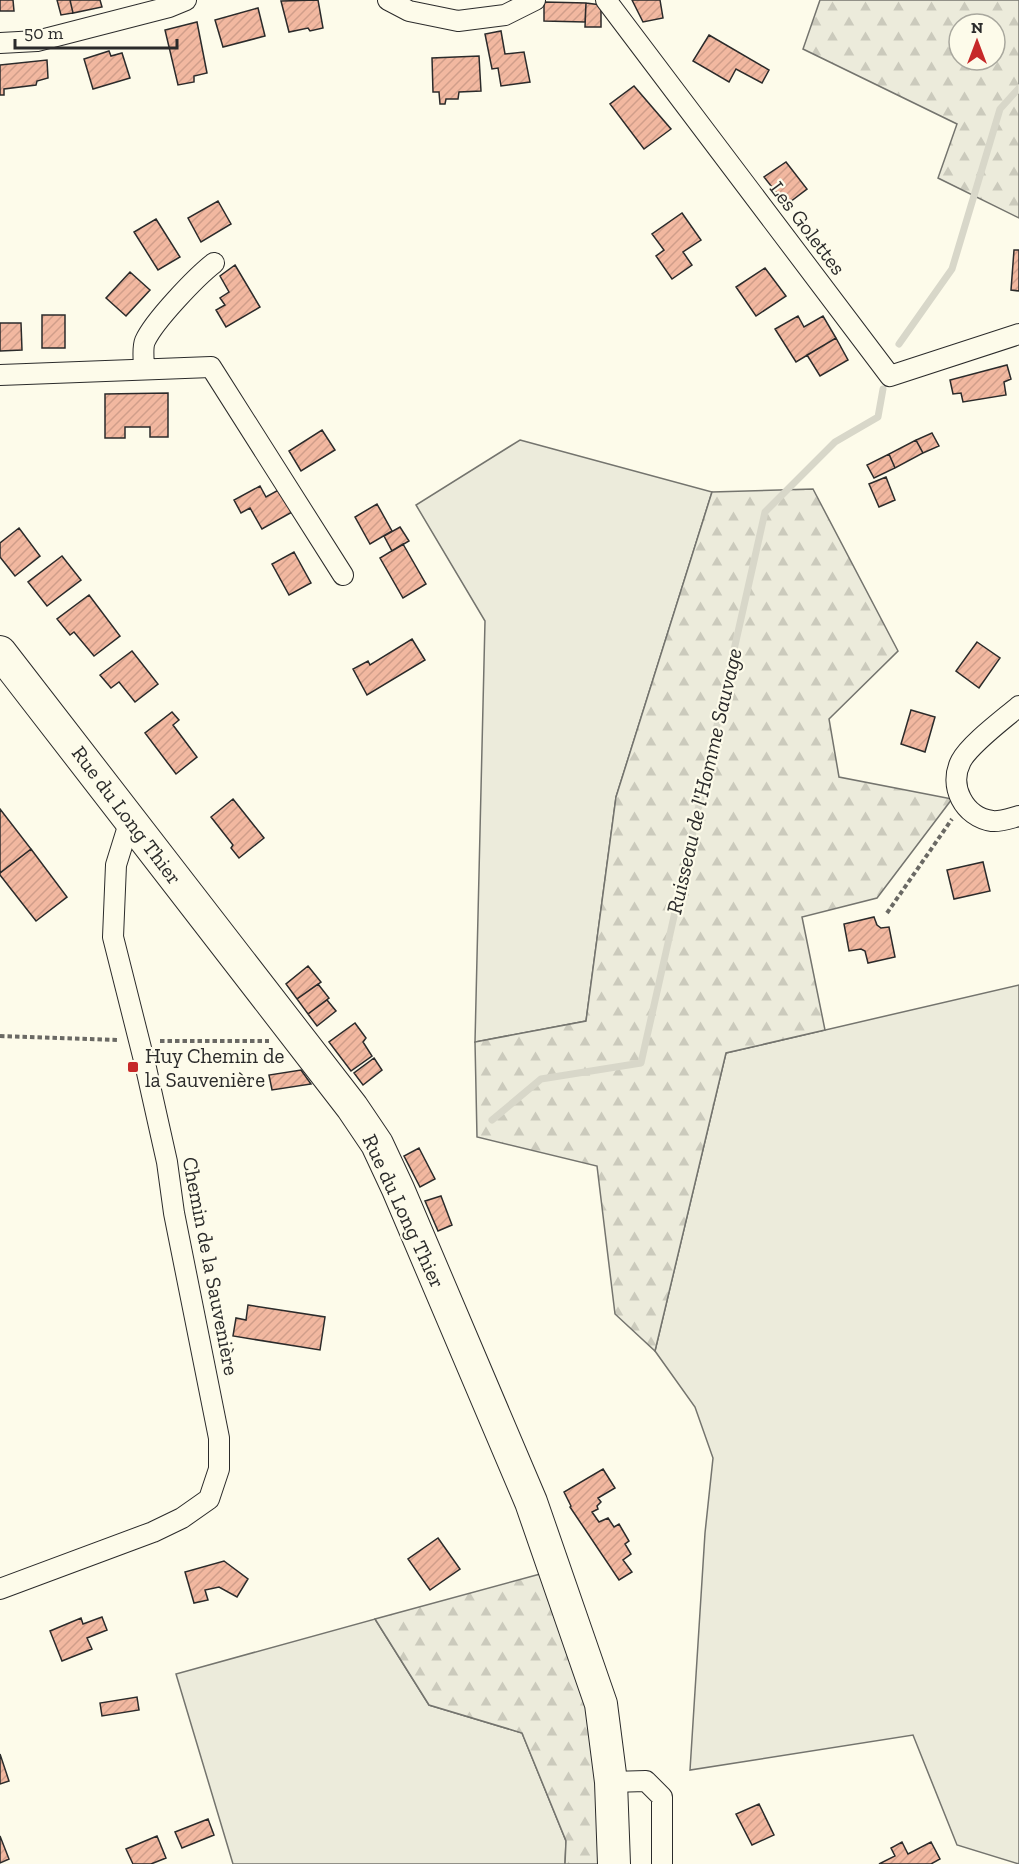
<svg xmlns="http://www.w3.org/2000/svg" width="1019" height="1864" font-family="'Zilla Slab',serif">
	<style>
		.grass { fill: #ecebdb; stroke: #74746e; stroke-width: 1.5 }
		.forest { fill: url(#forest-firs); stroke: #74746e; stroke-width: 1.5; fill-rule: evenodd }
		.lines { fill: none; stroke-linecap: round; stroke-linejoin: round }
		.stream { stroke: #d8d7c9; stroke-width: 7 }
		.building { fill: url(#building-hatch); stroke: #2b2b2b; stroke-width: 1.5 }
		.minor-casing { stroke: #2b2b2b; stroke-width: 22 }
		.primary-casing { stroke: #2b2b2b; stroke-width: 34 }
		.path { stroke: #6a6964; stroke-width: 4; stroke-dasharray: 4.5 3; stroke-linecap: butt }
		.minor { stroke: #fdfbea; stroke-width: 20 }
		.primary { stroke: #fdfbea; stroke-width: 32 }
		.poi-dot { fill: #c62828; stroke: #fdfbea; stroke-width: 2 }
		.labels { text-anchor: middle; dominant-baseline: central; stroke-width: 4.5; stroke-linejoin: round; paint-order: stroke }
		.street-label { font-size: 21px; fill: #2b2b2b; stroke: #fdfbea }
		.poi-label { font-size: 21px; fill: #2b2b2b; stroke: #fdfbea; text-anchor: start }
		.water-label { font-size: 22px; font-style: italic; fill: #2b2b2b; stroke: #fdfbea }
	</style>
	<defs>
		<pattern id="forest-firs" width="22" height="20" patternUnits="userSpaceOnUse" patternTransform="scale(1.5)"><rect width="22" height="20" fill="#ecebdb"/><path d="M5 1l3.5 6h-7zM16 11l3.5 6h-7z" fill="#cbcabc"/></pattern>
		<pattern id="building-hatch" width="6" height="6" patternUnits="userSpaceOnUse" patternTransform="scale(1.5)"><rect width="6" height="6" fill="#f2b8a0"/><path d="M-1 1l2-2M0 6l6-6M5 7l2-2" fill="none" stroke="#d09e8a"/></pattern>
	</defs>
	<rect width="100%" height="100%" fill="#fdfbea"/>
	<path class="grass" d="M 520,440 L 712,492 L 616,797 L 586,1021 L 475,1042 L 485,621 L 416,505 Z
		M 1019,985 L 1019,1864 L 957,1845 L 913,1735 L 690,1770 L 705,1533 L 713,1458 L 695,1407 L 655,1351 L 726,1053 Z
		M 375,1619 L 429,1705 L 522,1733 L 566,1841 L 565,1864 L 233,1864 L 176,1674 Z"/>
	<path class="forest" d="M 820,0 L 1019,0 L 1019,218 L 938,178 L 957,124 L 803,49 ZM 959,24 L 995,24 L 995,60 L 959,60 Z
		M 813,489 L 898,651 L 829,719 L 839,777 L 952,799 L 877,898 L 802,917 L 825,1030 L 726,1053 L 655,1351 L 615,1314 L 597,1166 L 477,1137 L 475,1042 L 586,1021 L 616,797 L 712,492 Z
		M 555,1570 L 601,1704 L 614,1864 L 565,1864 L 566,1841 L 522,1733 L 429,1705 L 375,1619 Z"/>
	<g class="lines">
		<path class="stream" d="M 899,344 L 952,269 L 1000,109 L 1019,88
			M 492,1120 L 541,1079 L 641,1063 L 765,512 L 835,442 L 878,417 L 883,389"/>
	</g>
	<path class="building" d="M 0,0 L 13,0 L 14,11 L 0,11 Z
		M 57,0 L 70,0 L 73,13 L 61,15 Z
		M 70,0 L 100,0 L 102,7 L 73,13 Z
		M 318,0 L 323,28 L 310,31 L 308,28 L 289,32 L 281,1 Z
		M 632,0 L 660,0 L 663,18 L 643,22 Z
		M 544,2 L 586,3 L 585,22 L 544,21 Z
		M 586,3 L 601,5 L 601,27 L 585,27 Z
		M 258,8 L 265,36 L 223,47 L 215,20 Z
		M 197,22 L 207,73 L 194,76 L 194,82 L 178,85 L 165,30 Z
		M 501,31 L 505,54 L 524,52 L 530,82 L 501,86 L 498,68 L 492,69 L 485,34 Z
		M 709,35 L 769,70 L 762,83 L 736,69 L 729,82 L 693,61 Z
		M 109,51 L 111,56 L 122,53 L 130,78 L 93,89 L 84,59 Z
		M 479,56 L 481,91 L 459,92 L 458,99 L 446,99 L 445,104 L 440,104 L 439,92 L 433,92 L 432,58 Z
		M 47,60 L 48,78 L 37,81 L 36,85 L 4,89 L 4,95 L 0,95 L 0,65 Z
		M 634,86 L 671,129 L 644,149 L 610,104 Z
		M 786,162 L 807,189 L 786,205 L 764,177 Z
		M 218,201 L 231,224 L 201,242 L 188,218 Z
		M 682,213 L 701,240 L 683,252 L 692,265 L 672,279 L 656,256 L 664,250 L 652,234 Z
		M 156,219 L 180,257 L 158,270 L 134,232 Z
		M 1014,250 L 1019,250 L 1019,291 L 1011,290 Z
		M 235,265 L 260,307 L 226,327 L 216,310 L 225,305 L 220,298 L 229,292 L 220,276 Z
		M 765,268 L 786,296 L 756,316 L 736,287 Z
		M 130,272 L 150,290 L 126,316 L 106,298 Z
		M 42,315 L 65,315 L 65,348 L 42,348 Z
		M 798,316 L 804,327 L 823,316 L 836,338 L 796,362 L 775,329 Z
		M 0,323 L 21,323 L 22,350 L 0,351 Z
		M 836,338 L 848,360 L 820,376 L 807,355 Z
		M 1007,365 L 1011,379 L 1004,382 L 1006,395 L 963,402 L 961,393 L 953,394 L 950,380 Z
		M 168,393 L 168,437 L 150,437 L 150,427 L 125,427 L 125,438 L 105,438 L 105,394 Z
		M 322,430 L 335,450 L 301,471 L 289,451 Z
		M 932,433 L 939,446 L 923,453 L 916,440 Z
		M 916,440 L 923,453 L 895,468 L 889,454 Z
		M 889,454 L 895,468 L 874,478 L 867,465 Z
		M 886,477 L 895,500 L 879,507 L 869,484 Z
		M 260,486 L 266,497 L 282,488 L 294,511 L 262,529 L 250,508 L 241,513 L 234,500 Z
		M 377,504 L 392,531 L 370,544 L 355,517 Z
		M 400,527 L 409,541 L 392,551 L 384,536 Z
		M 19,528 L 40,556 L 15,576 L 0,557 L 0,543 Z
		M 403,544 L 426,584 L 403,598 L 380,558 Z
		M 294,552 L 311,583 L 289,595 L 272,564 Z
		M 62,556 L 81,580 L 47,606 L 28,582 Z
		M 89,595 L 120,636 L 94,656 L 74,632 L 70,635 L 57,619 Z
		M 412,639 L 425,660 L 367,695 L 353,669 L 368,661 L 370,665 Z
		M 977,642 L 1000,658 L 979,688 L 956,671 Z
		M 132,651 L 158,684 L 135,702 L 119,682 L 111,688 L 100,675 Z
		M 911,710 L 935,717 L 925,752 L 901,744 Z
		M 172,712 L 179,720 L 173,725 L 197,757 L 176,774 L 145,733 Z
		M 233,799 L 264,838 L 239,858 L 231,848 L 233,845 L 211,817 Z
		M 0,809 L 31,849 L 0,873 Z
		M 31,849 L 67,897 L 36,921 L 0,875 L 0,873 Z
		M 983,862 L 990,891 L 954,899 L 947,870 Z
		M 874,917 L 877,925 L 881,928 L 889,927 L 895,957 L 868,963 L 865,951 L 861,949 L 849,951 L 844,924 Z
		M 308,966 L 321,982 L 297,999 L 286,984 Z
		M 318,984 L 329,998 L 308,1014 L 297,999 Z
		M 327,1000 L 336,1011 L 317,1026 L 308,1014 Z
		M 355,1023 L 366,1038 L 363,1042 L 372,1056 L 351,1071 L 329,1042 Z
		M 374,1058 L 382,1070 L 363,1085 L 354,1073 Z
		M 301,1070 L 311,1084 L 272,1090 L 269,1075 Z
		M 419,1148 L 435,1179 L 420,1187 L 404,1156 Z
		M 441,1196 L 452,1225 L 438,1231 L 425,1201 Z
		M 248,1305 L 325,1317 L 320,1350 L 233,1336 L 236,1318 L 246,1320 Z
		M 603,1469 L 615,1488 L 598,1498 L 601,1502 L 597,1506 L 598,1509 L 592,1512 L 599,1522 L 608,1518 L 614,1527 L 619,1524 L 629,1541 L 625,1544 L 631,1554 L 623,1560 L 632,1572 L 619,1580 L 570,1507 L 571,1506 L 564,1492 Z
		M 438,1538 L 460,1569 L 430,1590 L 408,1559 Z
		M 224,1561 L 248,1579 L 237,1597 L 219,1587 L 205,1590 L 208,1600 L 194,1603 L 185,1572 Z
		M 102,1617 L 107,1630 L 87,1638 L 92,1649 L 62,1661 L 50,1631 L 81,1618 L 83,1624 Z
		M 137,1697 L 139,1710 L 102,1716 L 100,1703 Z
		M 0,1754 L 9,1781 L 0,1784 Z
		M 759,1804 L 774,1835 L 752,1845 L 736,1814 Z
		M 208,1819 L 214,1835 L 182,1848 L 175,1832 Z
		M 0,1836 L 9,1859 L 0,1863 Z
		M 157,1836 L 166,1858 L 151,1864 L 133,1864 L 126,1849 Z
		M 902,1842 L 908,1854 L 931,1842 L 940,1859 L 931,1864 L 879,1864 L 895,1856 L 891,1848 Z"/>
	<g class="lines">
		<g class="minor-casing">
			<path id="minor" d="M 388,0 L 409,11 L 458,21 L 505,15 L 535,0
				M 606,0 L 890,376 L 1019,334
				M 0,43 L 37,41 L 169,7 L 186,0
				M 144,369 C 144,361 142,348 145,341 C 154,321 196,277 214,263
				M 0,375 L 211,367 L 343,575
				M 1019,706 C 1004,719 970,744 961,761 C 948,786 964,817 992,821 C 1000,822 1011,818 1019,816
				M 0,1589 L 153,1532 L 182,1518 L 209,1499 L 219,1469 L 219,1438 L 174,1213 L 167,1162 L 146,1068 L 113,937 L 116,865 L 130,820
				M 611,1782 L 646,1781 L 662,1797 L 662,1864"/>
		</g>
		<g class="primary-casing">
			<path id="primary" d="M 0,652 L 352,1107 L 377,1144 L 398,1189 L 531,1502 L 601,1704 L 611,1782 L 614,1864"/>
		</g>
		<path class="path" d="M 887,913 L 952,819
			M 0,1036 L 119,1040
			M 160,1041 L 269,1041"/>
		<use href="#minor" class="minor"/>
		<use href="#primary" class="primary"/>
	</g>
	<rect class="poi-dot" x="127" y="1061" width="12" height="12" rx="3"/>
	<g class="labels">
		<g class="street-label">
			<text transform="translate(808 228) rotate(53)">Les Golettes</text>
			<text transform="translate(127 815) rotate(53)">Rue du Long Thier</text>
			<text transform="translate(404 1211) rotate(65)">Rue du Long Thier</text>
			<text transform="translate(211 1266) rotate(79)">Chemin de la Sauvenière</text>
		</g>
		<g class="poi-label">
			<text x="145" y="1055">Huy Chemin de<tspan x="145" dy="24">la Sauvenière</tspan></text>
		</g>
		<g class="water-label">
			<text transform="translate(704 781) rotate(-77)">Ruisseau de l'Homme Sauvage</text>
		</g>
	</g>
	<g transform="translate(977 42)"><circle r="28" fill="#fdfbea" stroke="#a9a89e" stroke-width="1.5"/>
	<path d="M0-4.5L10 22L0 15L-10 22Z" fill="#c62828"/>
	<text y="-9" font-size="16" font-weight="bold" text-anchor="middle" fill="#2b2b2b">N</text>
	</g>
	<path d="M15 39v9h162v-9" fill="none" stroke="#2b2b2b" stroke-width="3"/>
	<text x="24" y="39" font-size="18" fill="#2b2b2b" stroke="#fdfbea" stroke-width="4.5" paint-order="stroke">50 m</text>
</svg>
